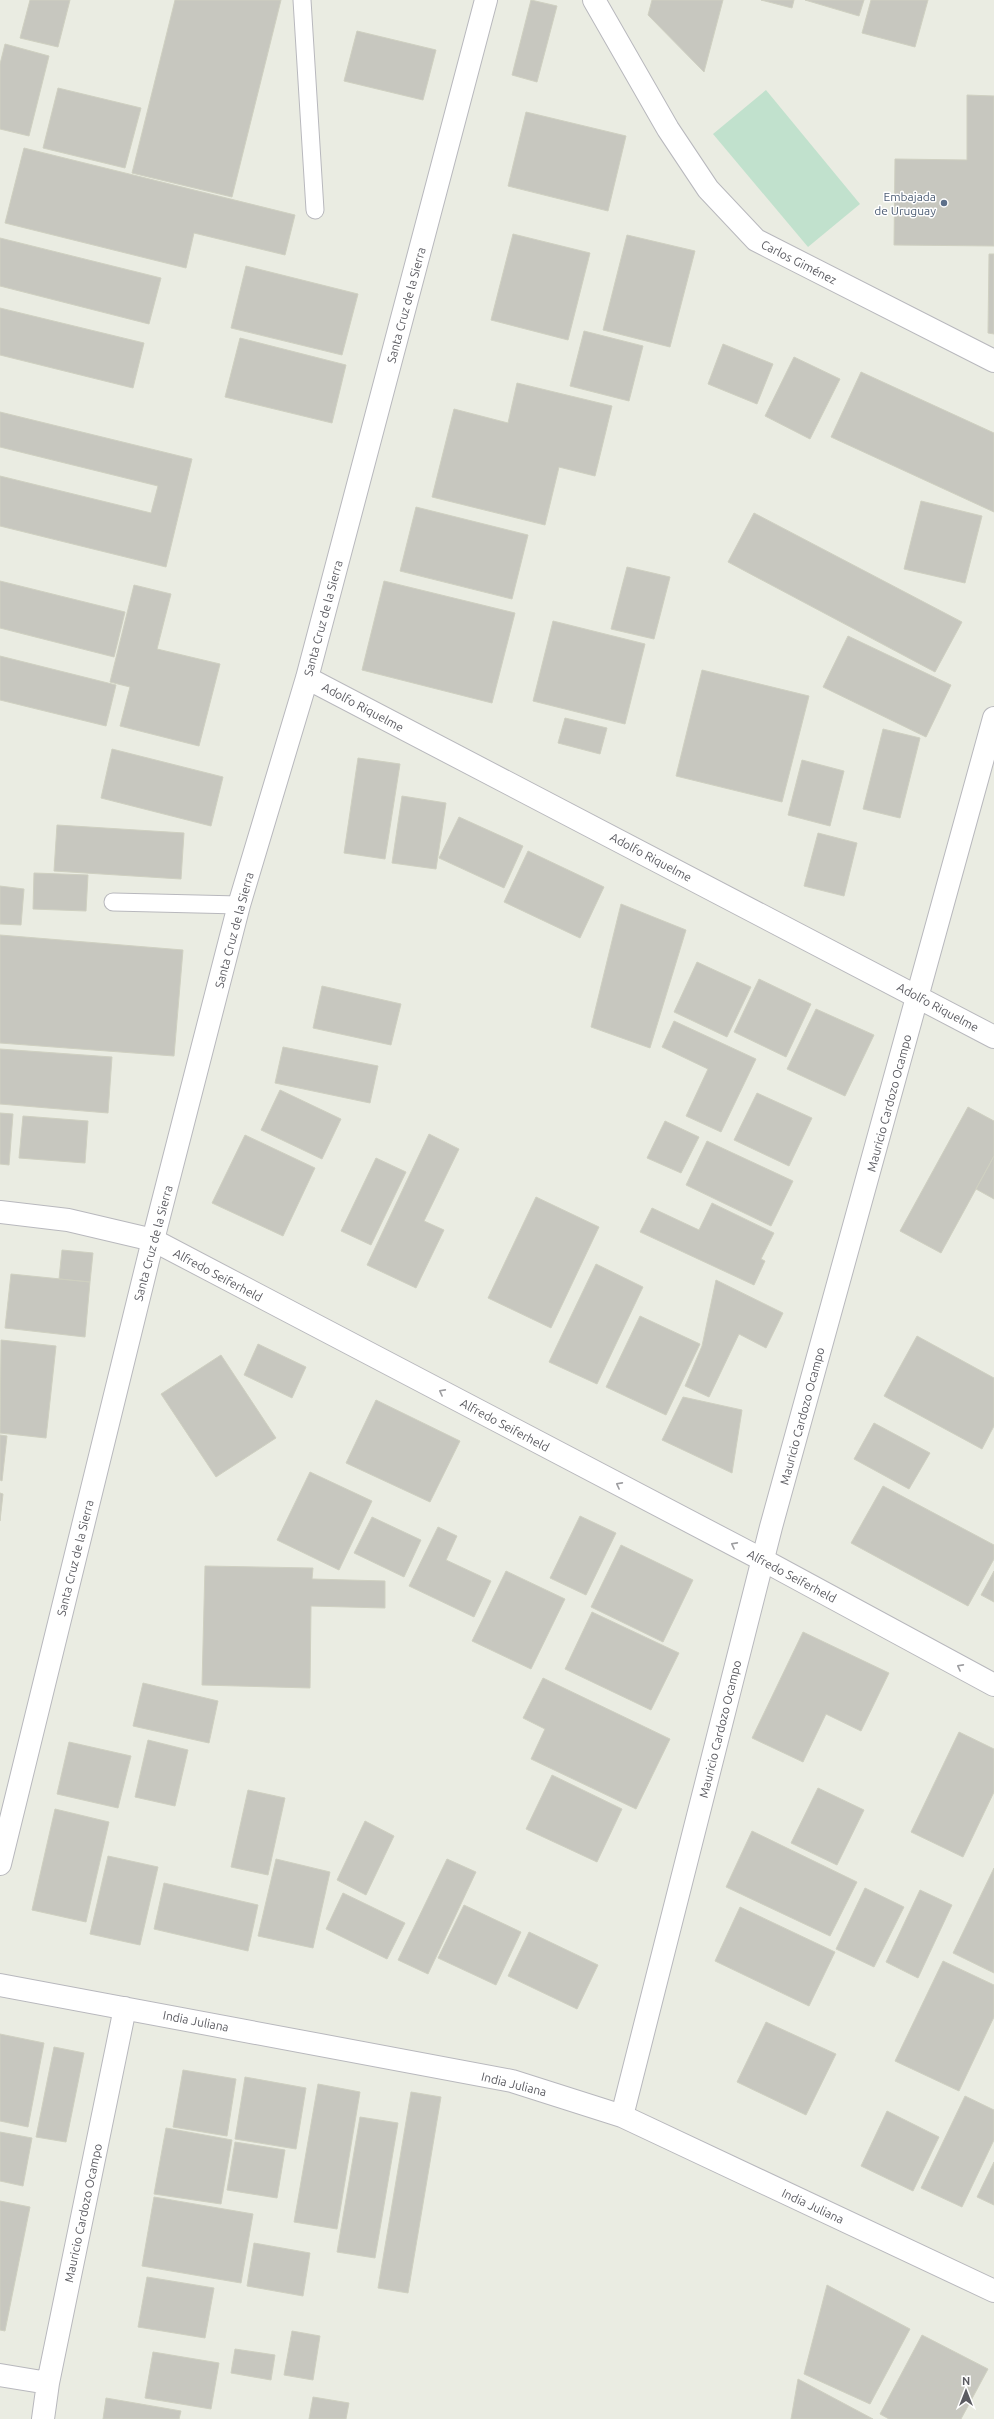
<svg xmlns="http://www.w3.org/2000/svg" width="994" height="2419" font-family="Ubuntu,sans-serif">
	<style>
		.green { fill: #c1e1cd }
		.building { fill: #c7c7bf; stroke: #cfd0c1 }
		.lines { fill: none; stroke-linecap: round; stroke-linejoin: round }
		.service-casing { stroke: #b8b8bd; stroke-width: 19 }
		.minor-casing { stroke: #b8b8bd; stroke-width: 24 }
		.tertiary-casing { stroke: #b8b8bd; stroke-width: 24 }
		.service { stroke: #fff; stroke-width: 17 }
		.minor { stroke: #fff; stroke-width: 22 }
		.tertiary { stroke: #fff; stroke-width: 22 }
		.oneway { stroke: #9d9da0 }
		.service-dot { fill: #5c6f8a; stroke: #fff; stroke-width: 1.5 }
		.labels { text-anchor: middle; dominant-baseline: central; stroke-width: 3; stroke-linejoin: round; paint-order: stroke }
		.service-label { font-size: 12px; fill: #4e5e75; stroke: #fff; text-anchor: end }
		.street-label { font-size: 12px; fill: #5b5b61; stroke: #fff }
	</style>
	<rect width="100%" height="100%" fill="#eaece2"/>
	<path class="green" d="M 766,90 L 860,204 L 808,247 L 713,134 Z"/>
	<path class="building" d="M 30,0 L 70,0 L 58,47 L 20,38 Z
		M 175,0 L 281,0 L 232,197 L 132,173 Z
		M 531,0 L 557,6 L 537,82 L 512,75 Z
		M 652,0 L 723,0 L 704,72 L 648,15 Z
		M 761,0 L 794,0 L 792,8 Z
		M 805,0 L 864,0 L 859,16 Z
		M 871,0 L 928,0 L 915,47 L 862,33 Z
		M 357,31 L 436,50 L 423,100 L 344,81 Z
		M 5,44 L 49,56 L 29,136 L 0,129 L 0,64 Z
		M 58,88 L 141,108 L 125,168 L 43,148 Z
		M 967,95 L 994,96 L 994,246 L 894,245 L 895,159 L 967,160 Z
		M 526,112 L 626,136 L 608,211 L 508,186 Z
		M 24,148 L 295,215 L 285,255 L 194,233 L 186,268 L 5,223 Z
		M 513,234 L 590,253 L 568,340 L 491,320 Z
		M 627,235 L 695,251 L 670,347 L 603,330 Z
		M 0,238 L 161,278 L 149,324 L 0,286 Z
		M 989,254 L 994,254 L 994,334 L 988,333 Z
		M 246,266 L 358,294 L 342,355 L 231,328 Z
		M 0,308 L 144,343 L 133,388 L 0,355 Z
		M 584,331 L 643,346 L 629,401 L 570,386 Z
		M 240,338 L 346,365 L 332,423 L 225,397 Z
		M 723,344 L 773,364 L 757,404 L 708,384 Z
		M 794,357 L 840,379 L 810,439 L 765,416 Z
		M 861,372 L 994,433 L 994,512 L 831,437 Z
		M 517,383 L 612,406 L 595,476 L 559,467 L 545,525 L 432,497 L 454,409 L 508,423 Z
		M 0,412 L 192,459 L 166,567 L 0,526 L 0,476 L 151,513 L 158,486 L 0,447 Z
		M 921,501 L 982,516 L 965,583 L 904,569 Z
		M 416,507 L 528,535 L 512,599 L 400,571 Z
		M 754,513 L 962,622 L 935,672 L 728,562 Z
		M 627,567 L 670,577 L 654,639 L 611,629 Z
		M 0,581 L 125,612 L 114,657 L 0,628 Z
		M 384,581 L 515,613 L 492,703 L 362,670 Z
		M 134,585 L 171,594 L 157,649 L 220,664 L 199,746 L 120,726 L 130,687 L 110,682 Z
		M 553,621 L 645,644 L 625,724 L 533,701 Z
		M 848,636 L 951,685 L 926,737 L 823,687 Z
		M 0,656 L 116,685 L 106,726 L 0,700 Z
		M 702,670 L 809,696 L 782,802 L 676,776 Z
		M 565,718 L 607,728 L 600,754 L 558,743 Z
		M 883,729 L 920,738 L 900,818 L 863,809 Z
		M 112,749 L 223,777 L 211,826 L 101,798 Z
		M 358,758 L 400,764 L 385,859 L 344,853 Z
		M 802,760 L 844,771 L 830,826 L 788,815 Z
		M 402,796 L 446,803 L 436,869 L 392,863 Z
		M 459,817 L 523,846 L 504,888 L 439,858 Z
		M 57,825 L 184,833 L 181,879 L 54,871 Z
		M 818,833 L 857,843 L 844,896 L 804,886 Z
		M 528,851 L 604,887 L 580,938 L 504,902 Z
		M 34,873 L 88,875 L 86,911 L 33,909 Z
		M 0,886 L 24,889 L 21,925 L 0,924 Z
		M 621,904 L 686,930 L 650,1048 L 591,1027 Z
		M 0,935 L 183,950 L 174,1056 L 0,1043 Z
		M 697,962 L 751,987 L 727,1037 L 674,1012 Z
		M 759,979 L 811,1004 L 786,1057 L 734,1032 Z
		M 322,986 L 401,1004 L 391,1045 L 313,1028 Z
		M 816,1009 L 874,1035 L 845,1096 L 787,1069 Z
		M 674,1021 L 756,1059 L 721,1132 L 686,1116 L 708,1069 L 662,1047 Z
		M 283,1047 L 378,1066 L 370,1103 L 275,1083 Z
		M 0,1049 L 112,1057 L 108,1113 L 0,1104 Z
		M 280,1090 L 341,1119 L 322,1159 L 261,1130 Z
		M 757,1093 L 812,1118 L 789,1166 L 734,1140 Z
		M 968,1107 L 994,1121 L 994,1156 L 941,1253 L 900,1231 Z
		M 0,1113 L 13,1114 L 9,1165 L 0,1164 Z
		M 23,1116 L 88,1121 L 85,1163 L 19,1158 Z
		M 665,1121 L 699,1137 L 681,1173 L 647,1158 Z
		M 429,1134 L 459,1149 L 424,1221 L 444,1230 L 416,1288 L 367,1265 Z
		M 245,1135 L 315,1168 L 283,1236 L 212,1203 Z
		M 707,1141 L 793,1181 L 771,1226 L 686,1185 Z
		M 994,1156 L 994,1199 L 976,1189 Z
		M 376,1158 L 406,1172 L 371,1245 L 341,1231 Z
		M 536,1197 L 599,1227 L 551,1328 L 488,1298 Z
		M 712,1203 L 774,1233 L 761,1259 L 765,1261 L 754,1285 L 640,1232 L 652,1208 L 699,1230 Z
		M 62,1250 L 93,1253 L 90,1282 L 59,1279 Z
		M 596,1264 L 643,1287 L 597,1384 L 549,1362 Z
		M 11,1274 L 90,1282 L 85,1337 L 5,1328 Z
		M 716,1280 L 783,1313 L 766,1348 L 739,1334 L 709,1397 L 685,1386 L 702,1346 Z
		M 640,1316 L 700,1344 L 666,1415 L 606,1387 Z
		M 917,1336 L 994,1378 L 994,1426 L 982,1449 L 884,1396 Z
		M 1,1340 L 56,1346 L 46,1438 L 0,1433 Z
		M 258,1344 L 306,1367 L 292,1398 L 244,1375 Z
		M 221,1355 L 276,1438 L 216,1477 L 161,1394 Z
		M 683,1397 L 742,1410 L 732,1473 L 662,1440 Z
		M 376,1400 L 460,1441 L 430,1502 L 346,1463 Z
		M 874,1423 L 930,1453 L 909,1489 L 854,1459 Z
		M 0,1435 L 7,1436 L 2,1481 L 0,1480 Z
		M 310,1472 L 372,1501 L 339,1570 L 277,1540 Z
		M 883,1486 L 994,1545 L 994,1559 L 968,1606 L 851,1543 Z
		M 0,1493 L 3,1494 L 0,1521 Z
		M 580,1516 L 616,1533 L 586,1595 L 550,1578 Z
		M 372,1517 L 421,1540 L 404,1577 L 354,1553 Z
		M 438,1527 L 457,1536 L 446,1560 L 491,1581 L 474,1617 L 409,1586 Z
		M 621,1545 L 693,1580 L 663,1642 L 591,1607 Z
		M 205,1566 L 313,1568 L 312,1579 L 385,1581 L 385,1608 L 311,1606 L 310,1688 L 202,1685 Z
		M 506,1571 L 565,1599 L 531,1669 L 472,1641 Z
		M 994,1571 L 994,1602 L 981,1595 Z
		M 592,1612 L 679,1653 L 651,1710 L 565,1669 Z
		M 803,1632 L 889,1673 L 861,1731 L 826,1714 L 803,1762 L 752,1738 Z
		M 543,1678 L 670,1739 L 636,1809 L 531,1759 L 545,1729 L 523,1718 Z
		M 143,1683 L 218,1701 L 209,1743 L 133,1726 Z
		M 959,1732 L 994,1749 L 994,1792 L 963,1857 L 911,1832 Z
		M 148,1740 L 188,1750 L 175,1806 L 135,1797 Z
		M 69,1742 L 131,1756 L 118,1808 L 57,1794 Z
		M 552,1775 L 622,1809 L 597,1862 L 526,1829 Z
		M 818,1788 L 864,1810 L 837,1865 L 791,1843 Z
		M 248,1790 L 285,1798 L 268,1875 L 231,1867 Z
		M 55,1809 L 109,1822 L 86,1922 L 32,1910 Z
		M 365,1821 L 394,1836 L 366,1895 L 337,1880 Z
		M 752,1831 L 857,1882 L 830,1936 L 726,1887 Z
		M 108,1856 L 158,1867 L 140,1945 L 90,1934 Z
		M 276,1859 L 330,1872 L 313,1948 L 258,1936 Z
		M 447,1859 L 476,1872 L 428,1974 L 398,1960 Z
		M 994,1868 L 994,1973 L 953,1953 Z
		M 164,1883 L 258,1905 L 248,1951 L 154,1929 Z
		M 865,1888 L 904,1907 L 874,1967 L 836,1949 Z
		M 920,1890 L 952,1905 L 918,1978 L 886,1962 Z
		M 343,1893 L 405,1923 L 387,1959 L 326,1929 Z
		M 464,1905 L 521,1932 L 496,1985 L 438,1958 Z
		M 740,1907 L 835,1952 L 809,2006 L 715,1961 Z
		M 529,1932 L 598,1965 L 577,2009 L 508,1976 Z
		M 943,1961 L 994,1985 L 994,2017 L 959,2091 L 895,2061 Z
		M 766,2022 L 836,2054 L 806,2115 L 737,2082 Z
		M 0,2034 L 44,2043 L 28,2127 L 0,2121 Z
		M 54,2047 L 84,2053 L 66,2142 L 36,2137 Z
		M 183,2070 L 236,2079 L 227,2136 L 173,2127 Z
		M 245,2077 L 306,2088 L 296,2149 L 235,2139 Z
		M 318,2084 L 360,2092 L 337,2229 L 294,2222 Z
		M 411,2092 L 441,2097 L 408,2293 L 378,2288 Z
		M 965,2096 L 994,2110 L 994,2140 L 962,2207 L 921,2188 Z
		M 887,2111 L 939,2137 L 913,2191 L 861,2166 Z
		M 360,2117 L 398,2123 L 375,2258 L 337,2252 Z
		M 166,2128 L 232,2140 L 221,2204 L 154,2194 Z
		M 0,2132 L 32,2138 L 23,2186 L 0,2181 Z
		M 235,2142 L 285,2150 L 277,2198 L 227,2190 Z
		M 994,2162 L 994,2205 L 977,2197 Z
		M 154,2197 L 253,2214 L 241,2283 L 142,2266 Z
		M 0,2201 L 30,2207 L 5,2331 L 0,2330 Z
		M 254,2243 L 310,2253 L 303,2296 L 247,2286 Z
		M 147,2277 L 214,2288 L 205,2338 L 138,2327 Z
		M 827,2285 L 910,2329 L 870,2404 L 804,2374 Z
		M 292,2331 L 320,2336 L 313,2380 L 284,2375 Z
		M 922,2335 L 988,2369 L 961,2419 L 889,2419 L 880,2414 Z
		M 235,2349 L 275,2355 L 271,2380 L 231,2373 Z
		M 153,2352 L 219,2363 L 211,2409 L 145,2398 Z
		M 798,2379 L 873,2419 L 791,2419 Z
		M 313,2397 L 349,2403 L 346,2419 L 309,2419 Z
		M 106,2398 L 181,2411 L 179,2419 L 103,2419 Z"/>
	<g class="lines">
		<g class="service-casing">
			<path id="service" d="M 302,0 L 315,210
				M 113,902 L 239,905"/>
		</g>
		<g class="minor-casing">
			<path id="minor" d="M 594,0 L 668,129 L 708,189 L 756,240 L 994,361
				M 307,678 L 994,1037
				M 0,1864 L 153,1240 L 239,905 L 307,678 L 486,0
				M 0,1985 L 512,2081 L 622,2116 L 994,2291
				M 622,2116 L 771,1527 L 994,718
				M 0,2375 L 48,2383
				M 43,2419 L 48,2383 L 125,2008"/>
		</g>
		<g class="tertiary-casing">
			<path id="tertiary" d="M 0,1212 L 68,1220 L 153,1240 L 763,1560 L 994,1685"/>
		</g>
		<use href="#service" class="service"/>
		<use href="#minor" class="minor"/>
		<use href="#tertiary" class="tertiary"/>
	</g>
	<defs><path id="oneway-chevron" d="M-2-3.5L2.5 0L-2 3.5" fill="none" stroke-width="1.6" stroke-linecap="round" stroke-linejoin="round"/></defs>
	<g class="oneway">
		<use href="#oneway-chevron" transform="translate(442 1392) rotate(-152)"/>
		<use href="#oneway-chevron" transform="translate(619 1485) rotate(-152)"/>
		<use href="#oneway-chevron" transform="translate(734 1545) rotate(-152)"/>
		<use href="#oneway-chevron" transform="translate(960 1667) rotate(-152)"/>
	</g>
	<circle class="service-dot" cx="944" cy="203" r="4"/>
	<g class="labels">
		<g class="service-label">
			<text x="936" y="196">Embajada<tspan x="936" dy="14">de Uruguay</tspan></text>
		</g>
		<g class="street-label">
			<text transform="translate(799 262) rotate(27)">Carlos Giménez</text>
			<text transform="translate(406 305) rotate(-75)">Santa Cruz de la Sierra</text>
			<text transform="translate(323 618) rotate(-75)">Santa Cruz de la Sierra</text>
			<text transform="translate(363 707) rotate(28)">Adolfo Riquelme</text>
			<text transform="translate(651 857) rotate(28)">Adolfo Riquelme</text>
			<text transform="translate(234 930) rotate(-75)">Santa Cruz de la Sierra</text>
			<text transform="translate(938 1007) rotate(28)">Adolfo Riquelme</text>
			<text transform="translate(889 1103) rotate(-75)">Mauricio Cardozo Ocampo</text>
			<text transform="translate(153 1243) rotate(-75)">Santa Cruz de la Sierra</text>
			<text transform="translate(218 1275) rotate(28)">Alfredo Seiferheld</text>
			<text transform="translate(802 1416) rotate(-75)">Mauricio Cardozo Ocampo</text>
			<text transform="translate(505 1425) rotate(28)">Alfredo Seiferheld</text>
			<text transform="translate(75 1558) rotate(-76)">Santa Cruz de la Sierra</text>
			<text transform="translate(792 1576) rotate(28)">Alfredo Seiferheld</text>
			<text transform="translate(720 1729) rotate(-76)">Mauricio Cardozo Ocampo</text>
			<text transform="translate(196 2021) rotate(11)">India Juliana</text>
			<text transform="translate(514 2084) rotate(14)">India Juliana</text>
			<text transform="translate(813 2206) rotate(25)">India Juliana</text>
			<text transform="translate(83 2213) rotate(-78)">Mauricio Cardozo Ocampo</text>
		</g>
	</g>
	<g transform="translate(966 2391)" stroke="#ffffff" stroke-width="3" paint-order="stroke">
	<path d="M0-3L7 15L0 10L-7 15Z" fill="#5b5b61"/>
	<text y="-6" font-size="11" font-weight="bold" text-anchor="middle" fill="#5b5b61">N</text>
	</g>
</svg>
